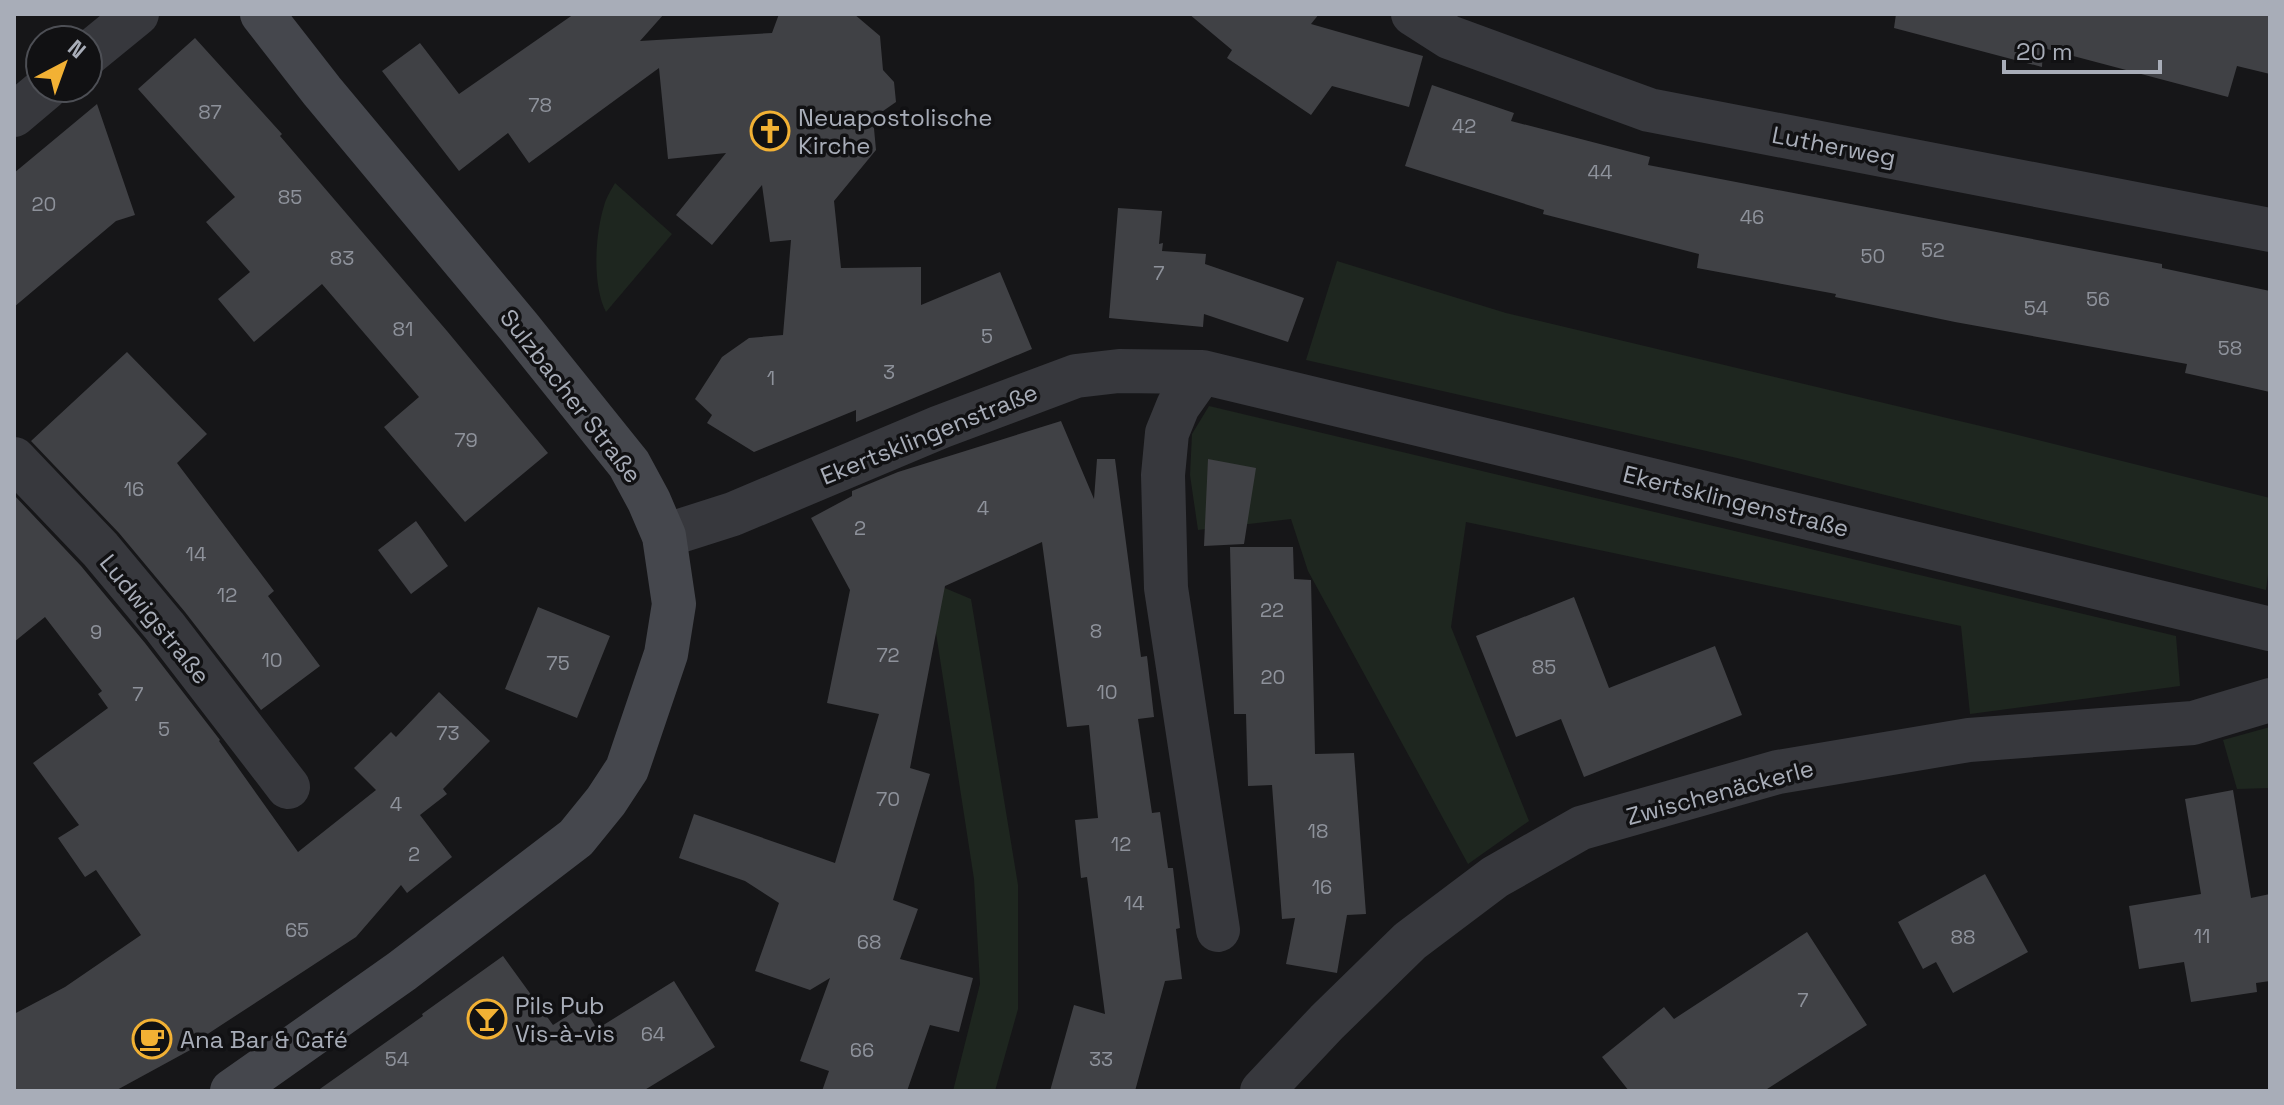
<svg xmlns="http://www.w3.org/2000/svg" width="2284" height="1105" font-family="'Space Grotesk',sans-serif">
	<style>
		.green { fill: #1e261f }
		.building { fill: #404145 }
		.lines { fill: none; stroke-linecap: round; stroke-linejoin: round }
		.street { stroke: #37383d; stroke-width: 44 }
		.secondary { stroke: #45474d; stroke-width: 44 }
		.labels { text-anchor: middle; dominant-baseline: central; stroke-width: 7; stroke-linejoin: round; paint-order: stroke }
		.number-label { font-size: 20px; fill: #8e929b }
		.poi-label { font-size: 24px; fill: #a8adb8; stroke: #111113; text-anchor: start }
		.street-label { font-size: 24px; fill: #a8adb8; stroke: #111113 }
	</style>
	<rect width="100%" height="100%" fill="#161618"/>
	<path class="green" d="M 615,183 L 672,234 L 606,312 C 592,285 595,235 604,206 C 606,198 611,190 615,183 Z
		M 1337,261 L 1506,313 L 2010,433 L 2270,498 L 2270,559 L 2266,590 L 1737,458 L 1306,360 Z
		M 1209,406 L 2176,636 L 2180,686 L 1970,714 L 1961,626 L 1466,522 L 1451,627 L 1529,821 L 1468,864 L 1308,571 L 1291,519 L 1198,530 L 1190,475 L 1192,434 Z
		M 928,581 L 971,599 L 1018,885 L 1018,1009 L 995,1091 L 953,1091 L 980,984 L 974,879 Z
		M 2270,727 L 2270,788 L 2237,789 L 2223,740 Z"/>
	<path class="building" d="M 574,14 L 664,14 L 640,41 L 772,33 L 779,14 L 854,14 L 880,36 L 883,70 L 894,82 L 896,102 L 873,118 L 876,150 L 834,201 L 841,268 L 921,267 L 921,305 L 1000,272 L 1032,349 L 856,422 L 856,410 L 754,452 L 707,423 L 712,415 L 695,399 L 722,357 L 749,338 L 783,335 L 791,240 L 770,242 L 762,185 L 712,245 L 676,215 L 726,153 L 668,159 L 659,68 L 529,163 L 508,133 L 459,171 L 382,71 L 420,43 L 459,94 Z
		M 1189,14 L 1319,14 L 1311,24 L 1423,56 L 1409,107 L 1332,86 L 1311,115 L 1227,58 L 1232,50 Z
		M 1896,14 L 2270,14 L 2270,74 L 2237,66 L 2228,97 L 2043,48 L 2042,67 L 1894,28 Z
		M 195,38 L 282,134 L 280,136 L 447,331 L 548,453 L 465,522 L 384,427 L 419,397 L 322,284 L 254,342 L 218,299 L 250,272 L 206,222 L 235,197 L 138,89 Z
		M 1432,85 L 1514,113 L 1511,121 L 1650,157 L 1648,165 L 2162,264 L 2162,268 L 2270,291 L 2270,392 L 2185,373 L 2187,364 L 1955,322 L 1835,297 L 1836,294 L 1697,268 L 1699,254 L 1543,214 L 1544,210 L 1405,166 Z
		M 97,104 L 135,215 L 116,221 L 14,307 L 14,173 Z
		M 1118,208 L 1162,211 L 1159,244 L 1163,243 L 1162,251 L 1206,254 L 1205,264 L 1304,298 L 1288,342 L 1204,314 L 1203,327 L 1109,318 Z
		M 127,352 L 207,434 L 177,463 L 274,591 L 268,596 L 320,666 L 261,710 L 185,612 L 119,533 L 31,441 Z
		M 1061,421 L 1094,499 L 1097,459 L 1115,459 L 1141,657 L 1147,656 L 1154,717 L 1138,719 L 1152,813 L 1160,812 L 1168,868 L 1173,868 L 1180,928 L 1176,929 L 1182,979 L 1165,981 L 1135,1091 L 1050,1091 L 1074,1005 L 1105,1014 L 1087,877 L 1081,878 L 1075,820 L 1098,818 L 1089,725 L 1067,727 L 1042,542 L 945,586 L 910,768 L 930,774 L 893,900 L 918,909 L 900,959 L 973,978 L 959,1032 L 930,1025 L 907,1091 L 822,1091 L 829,1071 L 800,1061 L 830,978 L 810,990 L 755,971 L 779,903 L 745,881 L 679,858 L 694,814 L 835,863 L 879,714 L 827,703 L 850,590 L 811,518 L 852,496 L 852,491 L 898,472 Z
		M 1208,459 L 1256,468 L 1244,544 L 1204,546 Z
		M 14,495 L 81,566 L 145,643 L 220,740 L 219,741 L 298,852 L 376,790 L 354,768 L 391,732 L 396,737 L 439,692 L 490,741 L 443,789 L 447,794 L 420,815 L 452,857 L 407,893 L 401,885 L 356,937 L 200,1039 L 203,1043 L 115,1091 L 14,1091 L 14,1014 L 65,987 L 141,935 L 96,870 L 85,877 L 58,838 L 79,825 L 33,763 L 108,708 L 98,694 L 102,691 L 45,617 L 14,642 Z
		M 416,521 L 448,566 L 411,594 L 378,550 Z
		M 1230,547 L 1293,547 L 1294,579 L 1311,580 L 1315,754 L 1354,753 L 1366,914 L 1347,915 L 1337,973 L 1286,964 L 1295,918 L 1282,919 L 1272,785 L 1248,786 L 1246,714 L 1234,714 Z
		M 1574,597 L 1609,688 L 1715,646 L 1742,715 L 1584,777 L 1561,719 L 1516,737 L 1476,636 Z
		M 538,607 L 610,636 L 577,718 L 505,689 Z
		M 2233,790 L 2251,898 L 2270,894 L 2270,981 L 2256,983 L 2257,992 L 2191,1002 L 2184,962 L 2139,969 L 2129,906 L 2201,894 L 2185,799 Z
		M 1985,874 L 2028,952 L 1953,993 L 1936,962 L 1923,969 L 1898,922 Z
		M 1807,932 L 1867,1025 L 1764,1091 L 1629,1091 L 1602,1057 L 1664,1007 L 1674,1019 Z
		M 503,956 L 553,1025 L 583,1006 L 597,1029 L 674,981 L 715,1047 L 643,1091 L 317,1091 L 423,1016 L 422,1014 Z"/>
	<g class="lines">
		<path class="street" d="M 1413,14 L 1449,37 L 1649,110 L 2270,230
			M 88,54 L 137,14
			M 14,115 L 46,88
			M 1202,372 L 1178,406 L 1167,433 L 1163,475 L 1166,588 L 1218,930
			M 14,459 L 100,549 L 165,627 L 288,787
			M 664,536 L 733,514 L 940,427 L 1076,376 L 1119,371 L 1202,372 L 2270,629
			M 1262,1091 L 1327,1022 L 1410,941 L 1495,877 L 1581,828 L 1778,772 L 1969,740 L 2193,723 L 2270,700"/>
		<path class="secondary" d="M 232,1091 L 402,971 L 576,838 L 606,801 L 627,769 L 666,654 L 674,604 L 664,536 L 649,501 L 629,464 L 519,327 L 322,91 L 262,14"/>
	</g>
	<defs>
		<g id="church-ring" transform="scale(2)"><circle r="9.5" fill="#111113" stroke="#f2b134" stroke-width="1.5"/><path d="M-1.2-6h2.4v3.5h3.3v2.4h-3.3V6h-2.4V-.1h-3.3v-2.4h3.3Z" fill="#f2b134"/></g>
		<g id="bar-ring" transform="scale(2)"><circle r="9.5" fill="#111113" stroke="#f2b134" stroke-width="1.5"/><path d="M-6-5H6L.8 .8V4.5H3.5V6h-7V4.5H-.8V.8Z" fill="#f2b134"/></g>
		<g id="cafe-ring" transform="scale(2)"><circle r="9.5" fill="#111113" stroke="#f2b134" stroke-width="1.5"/><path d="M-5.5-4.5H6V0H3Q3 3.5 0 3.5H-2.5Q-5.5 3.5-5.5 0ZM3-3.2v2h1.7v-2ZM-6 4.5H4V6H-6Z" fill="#f2b134"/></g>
	</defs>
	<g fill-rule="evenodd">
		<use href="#church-ring" x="770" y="131"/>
		<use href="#bar-ring" x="487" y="1019"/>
		<use href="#cafe-ring" x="152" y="1039"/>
	</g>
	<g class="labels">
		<g class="number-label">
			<text x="540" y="105">78</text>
			<text x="210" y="112">87</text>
			<text x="1464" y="126">42</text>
			<text x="1600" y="172">44</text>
			<text x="290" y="197">85</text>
			<text x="44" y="204">20</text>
			<text x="1752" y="217">46</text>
			<text x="1933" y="250">52</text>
			<text x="1873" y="256">50</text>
			<text x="342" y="258">83</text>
			<text x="1159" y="273">7</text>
			<text x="2098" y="299">56</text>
			<text x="2036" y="308">54</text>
			<text x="403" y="329">81</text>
			<text x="987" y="336">5</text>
			<text x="2230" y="348">58</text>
			<text x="889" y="372">3</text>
			<text x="771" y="378">1</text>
			<text x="466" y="440">79</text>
			<text x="134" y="489">16</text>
			<text x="983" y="508">4</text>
			<text x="860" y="528">2</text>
			<text x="196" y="554">14</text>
			<text x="227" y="595">12</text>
			<text x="1272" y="610">22</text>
			<text x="1096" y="631">8</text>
			<text x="96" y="632">9</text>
			<text x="888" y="655">72</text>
			<text x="272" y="660">10</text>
			<text x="558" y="663">75</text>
			<text x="1544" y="667">85</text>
			<text x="1273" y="677">20</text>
			<text x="1107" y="692">10</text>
			<text x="138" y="694">7</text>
			<text x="164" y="729">5</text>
			<text x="448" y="733">73</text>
			<text x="888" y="799">70</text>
			<text x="396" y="804">4</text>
			<text x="1318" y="831">18</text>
			<text x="1121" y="844">12</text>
			<text x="414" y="854">2</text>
			<text x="1322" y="887">16</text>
			<text x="1134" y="903">14</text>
			<text x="297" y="930">65</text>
			<text x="2202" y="936">11</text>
			<text x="1963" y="937">88</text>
			<text x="869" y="942">68</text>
			<text x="1803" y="1000">7</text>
			<text x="653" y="1034">64</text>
			<text x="862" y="1050">66</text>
			<text x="397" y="1059">54</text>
			<text x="1101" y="1059">33</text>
		</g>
		<g class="poi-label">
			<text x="798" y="117">Neuapostolische<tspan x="798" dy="28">Kirche</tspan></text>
			<text x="515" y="1005">Pils Pub<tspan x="515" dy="28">Vis-à-vis</tspan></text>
			<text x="180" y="1039">Ana Bar &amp; Café</text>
		</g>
		<g class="street-label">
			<text transform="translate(1834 146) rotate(11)">Lutherweg</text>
			<text transform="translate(571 396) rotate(52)">Sulzbacher Straße</text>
			<text transform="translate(929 434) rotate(-22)">Ekertsklingenstraße</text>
			<text transform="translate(1736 501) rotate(14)">Ekertsklingenstraße</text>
			<text transform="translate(155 619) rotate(51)">Ludwigstraße</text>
			<text transform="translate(1720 792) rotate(-15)">Zwischenäckerle</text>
		</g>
	</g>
	<rect width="2284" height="1105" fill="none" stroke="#a8adb8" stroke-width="32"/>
	<g transform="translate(64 64) rotate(41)"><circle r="38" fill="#111113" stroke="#4d4f55" stroke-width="2"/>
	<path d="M0-6L14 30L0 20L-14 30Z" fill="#f2b134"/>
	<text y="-12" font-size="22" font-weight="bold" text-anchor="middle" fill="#a8adb8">N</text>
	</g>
	<path d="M2004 60v12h156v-12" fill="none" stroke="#a8adb8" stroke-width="4"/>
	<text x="2016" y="60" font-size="24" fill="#a8adb8" stroke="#111113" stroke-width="6" paint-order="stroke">20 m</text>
</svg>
